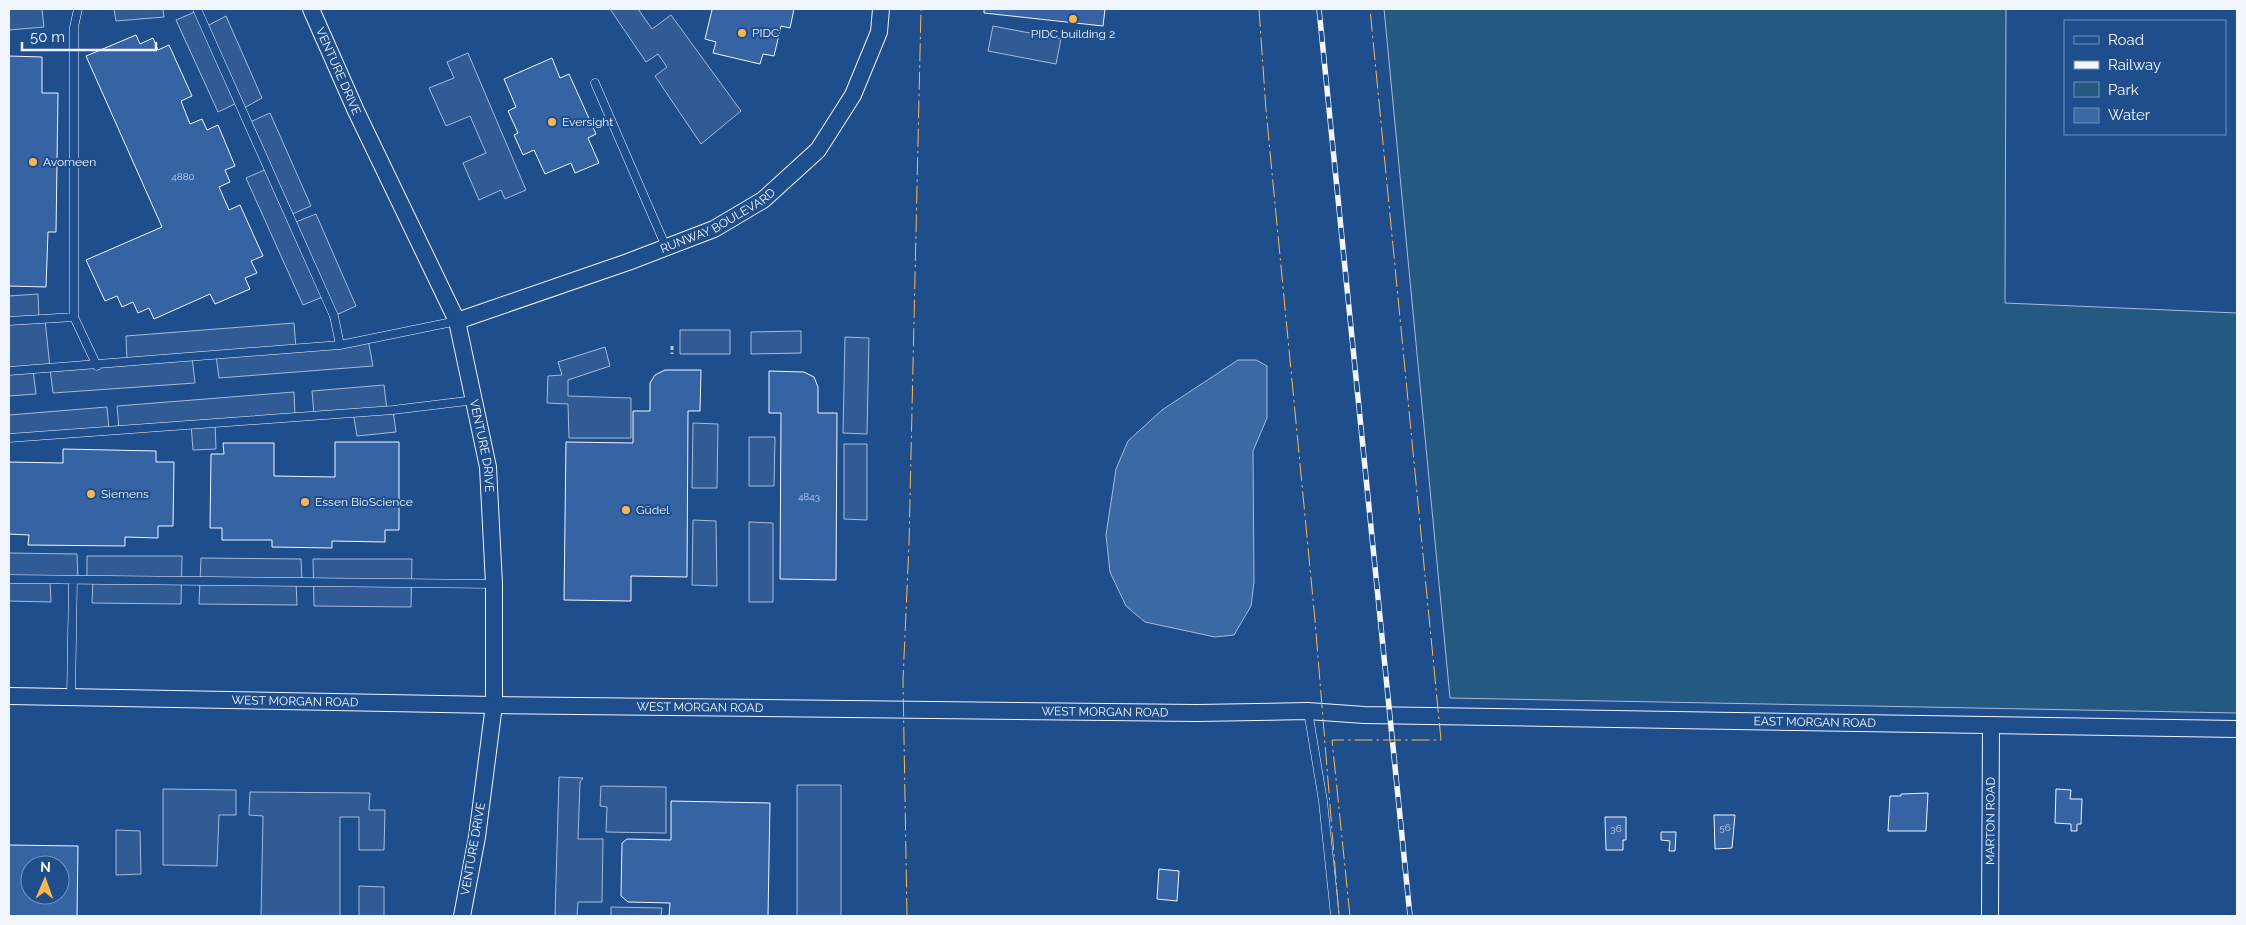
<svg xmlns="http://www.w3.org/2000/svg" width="2246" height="925" font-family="Raleway,sans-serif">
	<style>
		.green { fill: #245a82; stroke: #a8bbd7 }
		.parking { fill: #305b95; stroke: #a8bbd7 }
		.water { fill: #3b69a3; stroke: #a8bbd7 }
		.building { fill: #3563a3; stroke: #f2f6ff; fill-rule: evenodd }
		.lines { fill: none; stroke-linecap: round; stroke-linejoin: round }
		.lane-casing { stroke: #f2f6ff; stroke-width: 9 }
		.street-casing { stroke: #f2f6ff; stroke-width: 18 }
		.path { stroke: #b3c4dc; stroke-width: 3; stroke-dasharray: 4 2.5; stroke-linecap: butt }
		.lane { stroke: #1f4e8c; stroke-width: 8 }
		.street { stroke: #1f4e8c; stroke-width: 16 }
		.rail-casing { stroke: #f2f6ff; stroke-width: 5.5 }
		.rail { stroke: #1f4e8c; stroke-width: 4; stroke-dasharray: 11; stroke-linecap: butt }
		.power { stroke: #ffb74d; stroke-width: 1; stroke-dasharray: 18 4 2.5 4; stroke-linecap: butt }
		.poi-dot { fill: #ffb74d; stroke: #1f4e8c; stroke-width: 2 }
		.labels { text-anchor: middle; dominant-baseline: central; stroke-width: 4; stroke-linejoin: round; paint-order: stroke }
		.number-label { font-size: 10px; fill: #c3d1e8 }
		.poi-label { font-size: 12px; fill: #f2f6ff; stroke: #1f4e8c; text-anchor: start }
		.street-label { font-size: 12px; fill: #f2f6ff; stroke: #1f4e8c }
	</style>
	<rect width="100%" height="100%" fill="#1f4e8c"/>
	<path class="green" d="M 1384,9 L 2006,9 L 2005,303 L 2237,313 L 2237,713 L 1450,698 Z"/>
	<path class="parking" d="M 9,9 L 42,9 L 44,27 L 9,30 Z
		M 114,9 L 163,9 L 164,17 L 116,21 Z
		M 610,9 L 638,9 L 652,29 L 671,15 L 741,111 L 701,144 L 655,76 L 667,67 L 658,54 L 646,62 Z
		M 197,11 L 205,27 L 226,16 L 262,98 L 242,109 L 239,102 L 218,112 L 176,20 Z
		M 993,26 L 1061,39 L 1056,64 L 988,51 Z
		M 468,53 L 526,190 L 505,199 L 501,190 L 479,200 L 463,163 L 486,153 L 470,116 L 446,126 L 429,88 L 454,78 L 447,62 Z
		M 270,113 L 311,206 L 290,215 L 293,223 L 316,214 L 356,306 L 334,316 L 325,296 L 303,305 L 246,178 L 269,168 L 248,123 Z
		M 38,294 L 39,319 L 45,319 L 50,368 L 127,362 L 126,336 L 294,323 L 296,348 L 368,339 L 373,366 L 219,378 L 216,355 L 192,357 L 195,383 L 53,393 L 50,369 L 33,370 L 36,394 L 9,396 L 9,296 Z
		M 680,330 L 730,330 L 730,354 L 680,354 Z
		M 801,331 L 801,353 L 751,354 L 751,332 Z
		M 845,337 L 869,338 L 867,434 L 843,433 Z
		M 605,347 L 610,366 L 568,380 L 568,396 L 631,398 L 631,438 L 569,438 L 568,404 L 547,403 L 548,376 L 562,375 L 558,362 Z
		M 384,385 L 387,410 L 393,410 L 396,432 L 357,436 L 353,412 L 314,415 L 312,391 Z
		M 294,392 L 295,416 L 215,423 L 216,449 L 193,450 L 191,424 L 119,429 L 117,406 Z
		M 107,407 L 109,430 L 9,438 L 9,415 Z
		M 693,423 L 718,424 L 717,488 L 692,488 Z
		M 749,437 L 775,437 L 774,486 L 749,486 Z
		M 844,444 L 867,444 L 867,520 L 844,519 Z
		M 693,520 L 716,521 L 717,586 L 692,585 Z
		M 749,522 L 773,523 L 773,602 L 749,602 Z
		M 9,553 L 77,554 L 78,580 L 50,580 L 51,602 L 9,601 Z
		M 87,556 L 182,556 L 181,604 L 92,603 L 93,580 L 87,580 Z
		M 201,558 L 301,559 L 302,582 L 296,582 L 297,605 L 199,604 Z
		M 313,559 L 412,559 L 411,607 L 314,606 Z
		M 559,777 L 583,778 L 580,782 L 578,839 L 603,839 L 602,902 L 578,902 L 577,916 L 555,916 Z
		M 797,785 L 841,785 L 841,916 L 797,916 Z
		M 601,786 L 666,787 L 666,833 L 606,832 L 607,807 L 600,806 Z
		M 163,789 L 236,790 L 236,815 L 219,815 L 217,866 L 163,865 Z
		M 250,792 L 370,793 L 369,810 L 385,810 L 384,850 L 359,850 L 359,817 L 340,817 L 340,916 L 261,916 L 263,816 L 249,815 Z
		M 116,830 L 140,831 L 141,874 L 116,875 Z
		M 359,886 L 384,887 L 384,916 L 359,916 Z
		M 611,907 L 662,908 L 661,916 L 611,916 Z"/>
	<path class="water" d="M 1238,360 L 1256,360 L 1267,366 L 1267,418 L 1253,451 L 1254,582 L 1251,606 L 1234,635 L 1215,637 L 1145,622 L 1126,606 L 1110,572 L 1106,535 L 1116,469 L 1128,441 L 1162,410 Z"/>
	<path class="building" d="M 708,9 L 794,9 L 790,28 L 781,26 L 774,56 L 763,54 L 760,64 L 713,53 L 716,42 L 705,39 L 712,10 Z
		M 984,9 L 1105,9 L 1103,26 L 984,13 Z
		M 136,35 L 140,44 L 153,38 L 158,50 L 169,45 L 192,96 L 181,101 L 190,124 L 202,119 L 207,130 L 218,125 L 235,166 L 225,170 L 230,182 L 219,187 L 229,210 L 240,205 L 263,256 L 251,261 L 257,273 L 245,278 L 250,289 L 215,304 L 210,294 L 154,319 L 149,308 L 138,313 L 133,302 L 122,307 L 117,296 L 105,301 L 86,260 L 162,227 L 86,56 Z
		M 9,56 L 42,57 L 42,93 L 58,93 L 56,232 L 48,232 L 46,287 L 9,286 Z
		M 552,58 L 560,78 L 569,74 L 596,134 L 588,138 L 599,163 L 575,173 L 571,163 L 545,174 L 534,150 L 523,155 L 514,135 L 518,133 L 508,111 L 516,107 L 504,79 Z
		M 665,370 L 701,370 L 700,411 L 688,411 L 687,577 L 631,576 L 631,601 L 564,600 L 566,442 L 633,443 L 633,411 L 650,411 L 650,383 L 655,375 Z
		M 769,371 L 804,372 L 814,377 L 818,387 L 818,413 L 837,413 L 836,580 L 780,579 L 781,413 L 769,413 Z
		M 335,442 L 399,442 L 399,530 L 385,530 L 385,542 L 332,541 L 332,548 L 272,547 L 272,540 L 222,540 L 222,528 L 210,528 L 211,454 L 224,454 L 223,443 L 274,443 L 274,476 L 335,477 Z
		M 63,449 L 156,451 L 156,462 L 174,462 L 173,526 L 158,526 L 158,538 L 125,537 L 125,546 L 28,545 L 29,535 L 9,534 L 9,462 L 63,463 Z
		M 2056,789 L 2071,790 L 2070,799 L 2082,799 L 2081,824 L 2077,824 L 2077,831 L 2071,831 L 2071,824 L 2055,823 Z
		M 1928,793 L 1926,831 L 1888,831 L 1890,796 L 1901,796 L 1901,794 Z
		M 671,801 L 770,803 L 768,916 L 669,916 L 670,903 L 628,902 L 621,896 L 622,843 L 627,839 L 671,840 Z
		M 1714,815 L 1735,815 L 1732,848 L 1715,849 Z
		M 1605,817 L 1626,817 L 1626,840 L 1623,840 L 1623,850 L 1606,850 Z
		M 1661,832 L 1676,832 L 1675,851 L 1669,851 L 1670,841 L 1661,840 Z
		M 9,845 L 78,846 L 77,916 L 9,916 ZM 30,865 L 60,865 L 60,895 L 30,895 Z
		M 1159,869 L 1179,871 L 1177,901 L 1157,899 Z"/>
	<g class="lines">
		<g class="lane-casing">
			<path id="lane" d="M 197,9 L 334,316 L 340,345
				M 595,83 L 666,247
				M 74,317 L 74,27 L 78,9
				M 9,321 L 74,317 L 97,366
				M 9,371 L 340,345 L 457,321
				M 9,438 L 393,410 L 475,400
				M 9,579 L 494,584
				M 71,698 L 73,580
				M 1308,711 L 1323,801 L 1335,916"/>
		</g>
		<g class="street-casing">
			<g id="street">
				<path id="s1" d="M 311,9 L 356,111 L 457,321 L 488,467 L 494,584 L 494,705 L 477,837 L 462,916"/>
				<path id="s2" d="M 457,321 L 628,262 L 714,229 L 763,200 L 818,150 L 853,95 L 879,32 L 881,9"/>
				<path id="s3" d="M 9,696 L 494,705 L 1197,713 L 1308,711 L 1364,715 L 2237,729"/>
				<path id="s4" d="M 1990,916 L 1991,726"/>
			</g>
		</g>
		<path class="path" d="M 672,346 L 672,354"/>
		<use href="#lane" class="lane"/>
		<use href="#street" class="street"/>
		<g class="rail-casing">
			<path id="rail" d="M 1319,9 L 1410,916"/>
		</g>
		<use href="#rail" class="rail"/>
		<path class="power" d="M 1259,9 L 1266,110 L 1315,620 L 1339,916
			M 907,916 L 903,680 L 909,544 L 921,9
			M 1350,916 L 1332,740 L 1441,740 L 1370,9"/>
	</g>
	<g class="poi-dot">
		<circle cx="1073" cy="19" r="5"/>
		<circle cx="742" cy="33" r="5"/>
		<circle cx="552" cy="122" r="5"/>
		<circle cx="33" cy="162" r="5"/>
		<circle cx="91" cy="494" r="5"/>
		<circle cx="305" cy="502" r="5"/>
		<circle cx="626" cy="510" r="5"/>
	</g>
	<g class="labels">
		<g class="number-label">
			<text x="183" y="176">4880</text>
			<text x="809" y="496">4843</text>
			<text x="1725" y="827">56</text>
			<text x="1616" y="828">36</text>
		</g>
		<g class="poi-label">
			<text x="752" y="33">PIDC</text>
			<text x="1073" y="34" text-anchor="middle">PIDC building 2</text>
			<text x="562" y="122">Eversight</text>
			<text x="43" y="162">Avomeen</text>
			<text x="101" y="494">Siemens</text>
			<text x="315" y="502">Essen BioScience</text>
			<text x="636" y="510">Güdel</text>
		</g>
		<g class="street-label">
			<text stroke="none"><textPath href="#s1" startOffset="68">VENTURE DRIVE</textPath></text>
			<text stroke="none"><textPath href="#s2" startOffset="280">RUNWAY BOULEVARD</textPath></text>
			<text stroke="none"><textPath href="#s1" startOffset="472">VENTURE DRIVE</textPath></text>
			<text stroke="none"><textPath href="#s3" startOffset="286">WEST MORGAN ROAD</textPath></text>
			<text stroke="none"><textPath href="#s3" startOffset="691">WEST MORGAN ROAD</textPath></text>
			<text stroke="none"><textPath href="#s3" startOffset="1096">WEST MORGAN ROAD</textPath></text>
			<text stroke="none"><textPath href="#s3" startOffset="1806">EAST MORGAN ROAD</textPath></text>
			<text stroke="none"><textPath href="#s4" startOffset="95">MARTON ROAD</textPath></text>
			<text transform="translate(473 849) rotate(-80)">VENTURE DRIVE</text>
		</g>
	</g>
	<rect width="2246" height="925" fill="none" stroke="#f2f6ff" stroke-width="20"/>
	<rect x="2064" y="20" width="162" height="115" fill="#1f4e8c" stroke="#7391ba"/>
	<rect x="2074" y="36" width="25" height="8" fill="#1f4e8c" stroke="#7391ba"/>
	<text x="2108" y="45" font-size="15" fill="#f2f6ff">Road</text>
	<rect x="2074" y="61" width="25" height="8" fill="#f2f6ff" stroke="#7391ba"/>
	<text x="2108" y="70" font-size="15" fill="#f2f6ff">Railway</text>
	<rect x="2074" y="82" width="25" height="15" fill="#245a82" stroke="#7391ba"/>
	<text x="2108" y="95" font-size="15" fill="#f2f6ff">Park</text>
	<rect x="2074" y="108" width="25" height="15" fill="#3b69a3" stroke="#7391ba"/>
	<text x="2108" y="120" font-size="15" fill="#f2f6ff">Water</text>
	<g transform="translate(45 880) rotate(2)"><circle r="24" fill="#1f4e8c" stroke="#7391ba"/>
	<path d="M0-4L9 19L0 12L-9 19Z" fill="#ffb74d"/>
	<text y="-8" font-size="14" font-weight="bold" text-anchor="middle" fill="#f2f6ff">N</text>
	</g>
	<path d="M22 42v8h134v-8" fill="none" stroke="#f2f6ff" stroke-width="2.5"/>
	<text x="30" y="42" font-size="15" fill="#f2f6ff" stroke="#1f4e8c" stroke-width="4" paint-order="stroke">50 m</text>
</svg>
